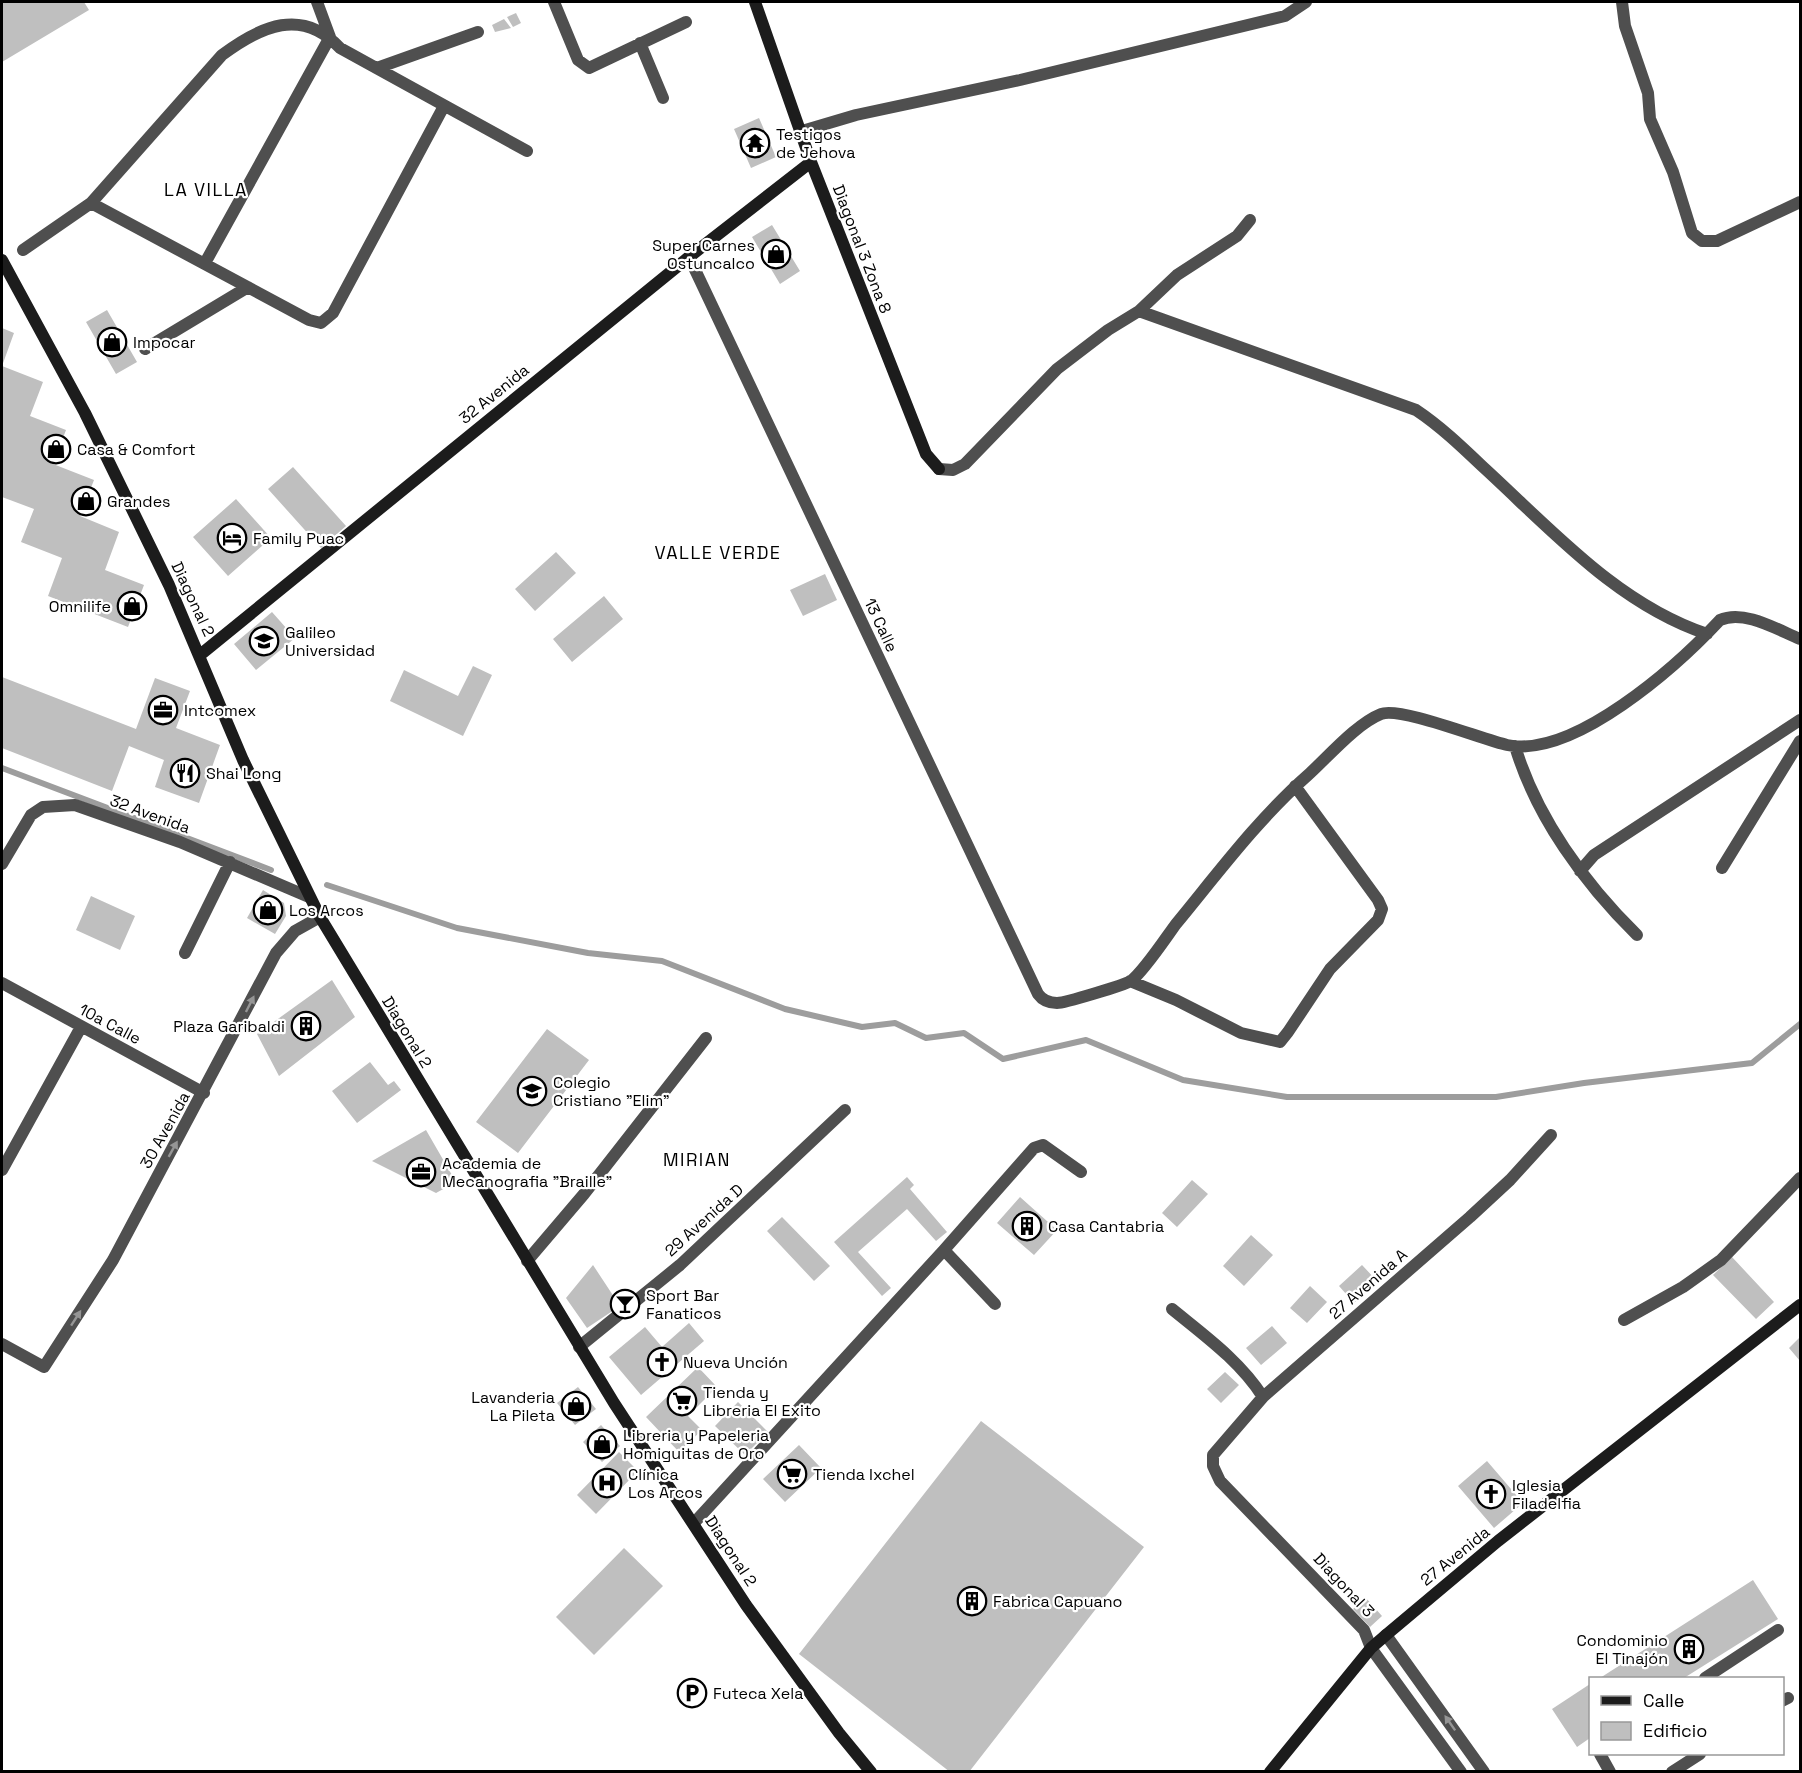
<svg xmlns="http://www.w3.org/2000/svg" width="1802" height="1773" font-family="'Space Grotesk',sans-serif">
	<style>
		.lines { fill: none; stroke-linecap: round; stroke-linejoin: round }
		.stream { stroke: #9d9d9d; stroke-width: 6 }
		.building { fill: #bfbfbf }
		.street { stroke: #4f4f4f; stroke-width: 12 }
		.secondary { stroke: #1c1c1c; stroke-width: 12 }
		.oneway { fill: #959595 }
		.labels { text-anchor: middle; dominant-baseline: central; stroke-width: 4.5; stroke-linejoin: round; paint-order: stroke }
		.poi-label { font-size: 16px; fill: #000; stroke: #fff; text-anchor: start }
		.street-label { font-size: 16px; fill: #000; stroke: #fff }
		.neighbourhood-label { font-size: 18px; letter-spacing: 1.5px; fill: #000; stroke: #fff }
	</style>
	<rect width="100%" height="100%" fill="#fff"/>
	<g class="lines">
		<path class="stream" d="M 2,768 L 271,870
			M 327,885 L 457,928 L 588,953 L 662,961 L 785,1009 L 862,1027 L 895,1023 L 926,1038 L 964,1033 L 1003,1059 L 1086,1040 L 1183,1080 L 1287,1097 L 1496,1097 L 1584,1083 L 1752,1063 L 1800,1024"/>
	</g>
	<path class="building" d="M 2,2 L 84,2 L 89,10 L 2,62 Z
		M 516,13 L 521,23 L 513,27 L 507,17 Z
		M 504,19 L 511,28 L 495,32 L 492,25 Z
		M 759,118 L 776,157 L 751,168 L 734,129 Z
		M 772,225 L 800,271 L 780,284 L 752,237 Z
		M 107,310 L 137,362 L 116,374 L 86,322 Z
		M 2,328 L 14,333 L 2,366 L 43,382 L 30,416 L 66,430 L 53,464 L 94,480 L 80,516 L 119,532 L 105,570 L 144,585 L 128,627 L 48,596 L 62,558 L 21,542 L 34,509 L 2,497 Z
		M 293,467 L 346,526 L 321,548 L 268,489 Z
		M 236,499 L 271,538 L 228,576 L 193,537 Z
		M 556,552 L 576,573 L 535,611 L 515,589 Z
		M 825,574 L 837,600 L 803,616 L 790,590 Z
		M 604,596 L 623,619 L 572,662 L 553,639 Z
		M 272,612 L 295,638 L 256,670 L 234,644 Z
		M 473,666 L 492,675 L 463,736 L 390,701 L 404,670 L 458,696 Z
		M 2,677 L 136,729 L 155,678 L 190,691 L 176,728 L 220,745 L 199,803 L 155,787 L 164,760 L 129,746 L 112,791 L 2,748 Z
		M 263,890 L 284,903 L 286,916 L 275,934 L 247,918 Z
		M 91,896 L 135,916 L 120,950 L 76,930 Z
		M 332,980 L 355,1017 L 279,1076 L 257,1034 Z
		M 547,1029 L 589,1060 L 518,1153 L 476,1122 Z
		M 370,1062 L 388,1085 L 394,1081 L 401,1090 L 357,1123 L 332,1091 Z
		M 426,1130 L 456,1182 L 436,1193 L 372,1161 Z
		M 907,1177 L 914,1185 L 910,1189 L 947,1232 L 936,1241 L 907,1209 L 858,1252 L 891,1288 L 882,1296 L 834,1242 Z
		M 1192,1180 L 1208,1194 L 1177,1227 L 1162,1213 Z
		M 1020,1197 L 1057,1230 L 1034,1255 L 997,1223 Z
		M 782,1217 L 830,1266 L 814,1281 L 767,1231 Z
		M 1251,1235 L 1273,1255 L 1244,1286 L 1223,1266 Z
		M 1732,1257 L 1774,1302 L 1756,1319 L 1713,1275 Z
		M 593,1265 L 620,1306 L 587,1328 L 566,1298 Z
		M 1362,1265 L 1378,1282 L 1354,1303 L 1339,1286 Z
		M 1310,1286 L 1327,1302 L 1307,1323 L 1290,1308 Z
		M 689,1323 L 704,1341 L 641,1395 L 609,1357 L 645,1327 L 662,1347 Z
		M 1272,1326 L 1287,1343 L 1261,1365 L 1246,1348 Z
		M 1800,1337 L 1800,1361 L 1789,1348 Z
		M 698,1367 L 717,1387 L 688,1416 L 702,1430 L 679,1452 L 646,1417 Z
		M 1225,1372 L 1239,1385 L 1221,1403 L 1207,1389 Z
		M 578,1387 L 596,1409 L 575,1425 L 557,1403 Z
		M 738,1402 L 768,1432 L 745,1455 L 715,1426 Z
		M 981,1421 L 1144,1547 L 969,1772 L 950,1772 L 799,1654 Z
		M 601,1425 L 620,1446 L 602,1462 L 583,1442 Z
		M 799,1445 L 821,1468 L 785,1502 L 763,1479 Z
		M 619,1452 L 638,1471 L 596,1514 L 577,1495 Z
		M 1487,1461 L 1523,1503 L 1494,1528 L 1458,1486 Z
		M 624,1548 L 663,1586 L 594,1655 L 556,1617 Z
		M 1753,1580 L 1778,1619 L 1684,1678 L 1600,1678 Z
		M 1366,1598 L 1382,1616 L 1370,1627 L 1353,1609 Z
		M 1590,1684 L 1590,1738 L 1577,1747 L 1552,1709 Z"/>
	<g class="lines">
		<path class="street" d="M 554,2 L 578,60 L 589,68 L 686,22
			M 1622,2 L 1625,26 L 1648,93 L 1650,119 L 1673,172 L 1692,233 L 1702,241 L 1717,241 L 1800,202
			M 640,43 L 663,98
			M 377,68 L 478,32
			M 802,131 L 856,115 L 1020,80 L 1285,16 L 1306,2
			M 91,203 L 309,320 L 321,323 L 333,313 L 444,106
			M 23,250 L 91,203 L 222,55 C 261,26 302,7 340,48 L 527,151
			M 689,257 L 1038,994 C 1043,1001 1049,1003 1057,1003 C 1065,1003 1124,985 1131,981 C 1144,971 1165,939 1176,924 C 1218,873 1258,819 1308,775 C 1328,757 1356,724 1381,714 C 1399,706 1484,740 1507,745 C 1574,759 1678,665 1720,620 C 1744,609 1778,630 1800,639
			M 205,263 L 330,37 L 317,2
			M 1139,311 L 1416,410 C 1440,426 1461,446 1482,466 C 1551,529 1617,604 1707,634
			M 145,349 L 248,287
			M 939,469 L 953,470 L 965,464 L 1057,369 L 1108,330 L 1139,311 L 1177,275 L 1237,236 L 1250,220
			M 1515,746 C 1536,817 1585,884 1637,935
			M 2,864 L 31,815 L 43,807 L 75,805 L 180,842 L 309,897
			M 1722,868 L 1800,741
			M 1580,871 L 1594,855 L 1800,720
			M 185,953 L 230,862
			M 1130,981 L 1176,1000 L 1241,1033 L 1280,1042 L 1288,1032 L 1330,969 L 1378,920 L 1382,909 L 1378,900 L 1295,786
			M 2,983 L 204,1093
			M 2,1170 L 81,1027
			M 944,1250 L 995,1304
			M 527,1261 L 584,1194 L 706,1038
			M 1172,1309 C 1205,1336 1240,1361 1263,1397
			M 1624,1320 L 1683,1287 L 1721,1260 L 1800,1178
			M 2,1344 L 44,1367 L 113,1260 L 276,953 L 295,931 L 320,917
			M 579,1347 L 680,1265 L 845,1110
			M 694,1523 L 944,1250 L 1034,1148 L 1043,1145 L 1081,1172
			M 1386,1635 L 1484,1772
			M 1705,1678 L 1778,1630
			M 1782,1701 L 1788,1698
			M 1600,1754 L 1610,1772
			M 1461,1772 L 1371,1648 L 1364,1630 L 1220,1481 L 1213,1466 L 1213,1455 L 1263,1397 L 1470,1217 L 1510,1180 L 1551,1135
			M 1672,1772 L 1700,1754"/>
		<path class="secondary" d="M 755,2 L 811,162 L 926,454 L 939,469
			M 2,260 L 85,413 L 169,585 L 243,760 L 320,917 L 614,1403 L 746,1605 L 839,1733 L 871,1772
			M 200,655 L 689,257 L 811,162
			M 1270,1772 L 1371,1648 L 1386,1635 L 1498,1541 L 1800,1305"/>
	</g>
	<defs><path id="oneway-solid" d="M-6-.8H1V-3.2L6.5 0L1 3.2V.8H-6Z" transform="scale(1.5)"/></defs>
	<g class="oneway">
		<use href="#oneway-solid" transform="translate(250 1004) rotate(-63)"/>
		<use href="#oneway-solid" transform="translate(173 1149) rotate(-61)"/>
		<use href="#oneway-solid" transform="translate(76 1318) rotate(-57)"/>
		<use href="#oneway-solid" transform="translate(1450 1723) rotate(-125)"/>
	</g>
	<defs>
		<g id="temple-ring" transform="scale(1.5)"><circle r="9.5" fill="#fff" stroke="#000" stroke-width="1.5"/><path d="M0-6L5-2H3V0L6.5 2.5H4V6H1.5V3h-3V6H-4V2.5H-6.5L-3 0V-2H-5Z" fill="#000"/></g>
		<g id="shop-ring" transform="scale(1.5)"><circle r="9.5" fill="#fff" stroke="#000" stroke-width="1.5"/><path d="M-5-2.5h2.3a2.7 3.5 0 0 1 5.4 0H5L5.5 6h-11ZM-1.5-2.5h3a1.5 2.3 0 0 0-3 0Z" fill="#000"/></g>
		<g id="hotel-ring" transform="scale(1.5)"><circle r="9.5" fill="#fff" stroke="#000" stroke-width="1.5"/><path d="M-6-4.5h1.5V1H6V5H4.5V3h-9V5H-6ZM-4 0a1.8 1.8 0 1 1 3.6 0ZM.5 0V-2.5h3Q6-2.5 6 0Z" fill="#000"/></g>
		<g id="university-ring" transform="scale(1.5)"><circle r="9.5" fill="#fff" stroke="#000" stroke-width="1.5"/><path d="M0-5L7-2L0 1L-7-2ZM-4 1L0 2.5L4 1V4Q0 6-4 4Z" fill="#000"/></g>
		<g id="office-ring" transform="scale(1.5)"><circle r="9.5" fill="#fff" stroke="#000" stroke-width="1.5"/><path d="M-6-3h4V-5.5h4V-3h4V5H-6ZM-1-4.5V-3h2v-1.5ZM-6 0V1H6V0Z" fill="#000"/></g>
		<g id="restaurant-ring" transform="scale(1.5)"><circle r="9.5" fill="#fff" stroke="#000" stroke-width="1.5"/><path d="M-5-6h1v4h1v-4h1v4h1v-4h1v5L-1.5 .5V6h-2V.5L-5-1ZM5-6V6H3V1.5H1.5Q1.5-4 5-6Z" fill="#000"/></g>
		<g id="building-ring" transform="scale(1.5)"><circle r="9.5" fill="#fff" stroke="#000" stroke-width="1.5"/><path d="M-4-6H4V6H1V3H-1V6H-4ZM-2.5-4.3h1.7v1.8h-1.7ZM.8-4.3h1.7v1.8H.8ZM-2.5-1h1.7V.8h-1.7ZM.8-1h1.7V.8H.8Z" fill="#000"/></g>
		<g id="school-ring" transform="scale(1.5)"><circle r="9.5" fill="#fff" stroke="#000" stroke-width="1.5"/><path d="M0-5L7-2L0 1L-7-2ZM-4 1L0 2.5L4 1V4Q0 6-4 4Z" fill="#000"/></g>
		<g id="bar-ring" transform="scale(1.5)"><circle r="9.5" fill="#fff" stroke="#000" stroke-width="1.5"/><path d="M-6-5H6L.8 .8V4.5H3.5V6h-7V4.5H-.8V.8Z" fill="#000"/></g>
		<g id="church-ring" transform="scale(1.5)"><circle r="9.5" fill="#fff" stroke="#000" stroke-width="1.5"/><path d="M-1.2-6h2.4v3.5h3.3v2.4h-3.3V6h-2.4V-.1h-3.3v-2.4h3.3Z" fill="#000"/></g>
		<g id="supermarket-ring" transform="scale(1.5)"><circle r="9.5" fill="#fff" stroke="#000" stroke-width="1.5"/><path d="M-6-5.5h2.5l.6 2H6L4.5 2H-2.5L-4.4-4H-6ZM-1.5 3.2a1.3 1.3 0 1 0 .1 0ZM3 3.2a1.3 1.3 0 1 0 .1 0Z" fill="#000"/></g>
		<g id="hospital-ring" transform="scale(1.5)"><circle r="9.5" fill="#fff" stroke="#000" stroke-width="1.5"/><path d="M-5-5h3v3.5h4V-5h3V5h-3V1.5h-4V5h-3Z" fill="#000"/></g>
		<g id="parking-ring" transform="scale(1.5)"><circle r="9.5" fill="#fff" stroke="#000" stroke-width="1.5"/><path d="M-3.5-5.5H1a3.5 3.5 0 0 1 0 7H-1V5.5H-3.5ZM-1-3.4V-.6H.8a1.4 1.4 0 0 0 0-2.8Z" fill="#000"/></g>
	</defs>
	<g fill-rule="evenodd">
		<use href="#temple-ring" x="755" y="143"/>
		<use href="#shop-ring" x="776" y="254"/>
		<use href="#shop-ring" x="112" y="342"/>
		<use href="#shop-ring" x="56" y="449"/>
		<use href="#shop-ring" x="86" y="501"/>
		<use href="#hotel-ring" x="232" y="538"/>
		<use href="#shop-ring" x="132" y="606"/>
		<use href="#university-ring" x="264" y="641"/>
		<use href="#office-ring" x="163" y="710"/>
		<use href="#restaurant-ring" x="185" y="773"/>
		<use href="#shop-ring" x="268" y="910"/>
		<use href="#building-ring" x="306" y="1026"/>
		<use href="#school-ring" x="532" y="1091"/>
		<use href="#office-ring" x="421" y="1172"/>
		<use href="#building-ring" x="1027" y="1226"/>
		<use href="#bar-ring" x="625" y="1304"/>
		<use href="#church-ring" x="662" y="1362"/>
		<use href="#supermarket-ring" x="682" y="1401"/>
		<use href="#shop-ring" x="576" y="1406"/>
		<use href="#shop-ring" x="602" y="1444"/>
		<use href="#supermarket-ring" x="792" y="1474"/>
		<use href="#hospital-ring" x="607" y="1483"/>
		<use href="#church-ring" x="1491" y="1494"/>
		<use href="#building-ring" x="972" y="1601"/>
		<use href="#building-ring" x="1689" y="1649"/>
		<use href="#parking-ring" x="692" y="1693"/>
	</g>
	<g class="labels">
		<g class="poi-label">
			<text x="776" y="134">Testigos<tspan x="776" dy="18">de Jehova</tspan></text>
			<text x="755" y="245" text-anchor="end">Super Carnes<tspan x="755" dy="18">Ostuncalco</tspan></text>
			<text x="133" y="342">Impocar</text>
			<text x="77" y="449">Casa &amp; Comfort</text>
			<text x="107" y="501">Grandes</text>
			<text x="253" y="538">Family Puac</text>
			<text x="111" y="606" text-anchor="end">Omnilife</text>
			<text x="285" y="632">Galileo<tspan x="285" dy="18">Universidad</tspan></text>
			<text x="184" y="710">Intcomex</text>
			<text x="206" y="773">Shai Long</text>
			<text x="289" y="910">Los Arcos</text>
			<text x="285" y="1026" text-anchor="end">Plaza Garibaldi</text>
			<text x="553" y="1082">Colegio<tspan x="553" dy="18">Cristiano "Elim"</tspan></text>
			<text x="442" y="1163">Academia de<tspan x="442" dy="18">Mecanografia "Braille"</tspan></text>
			<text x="1048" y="1226">Casa Cantabria</text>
			<text x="646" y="1295">Sport Bar<tspan x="646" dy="18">Fanaticos</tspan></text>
			<text x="683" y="1362">Nueva Unción</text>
			<text x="703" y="1392">Tienda y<tspan x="703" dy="18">Libreria El Exito</tspan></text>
			<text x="555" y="1397" text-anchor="end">Lavanderia<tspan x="555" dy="18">La Pileta</tspan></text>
			<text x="623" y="1435">Libreria y Papeleria<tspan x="623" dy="18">Homiguitas de Oro</tspan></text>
			<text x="628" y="1474">Clínica<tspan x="628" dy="18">Los Arcos</tspan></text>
			<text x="813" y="1474">Tienda Ixchel</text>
			<text x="1512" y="1485">Iglesia<tspan x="1512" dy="18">Filadelfia</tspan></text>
			<text x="993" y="1601">Fabrica Capuano</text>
			<text x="1668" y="1640" text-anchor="end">Condominio<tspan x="1668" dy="18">El Tinajón</tspan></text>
			<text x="713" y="1693">Futeca Xela</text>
		</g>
		<g class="street-label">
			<text transform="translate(862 249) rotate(69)">Diagonal 3 Zona 8</text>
			<text transform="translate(494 394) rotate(-39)">32 Avenida</text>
			<text transform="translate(193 599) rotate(65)">Diagonal 2</text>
			<text transform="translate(881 625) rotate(65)">13 Calle</text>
			<text transform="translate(150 814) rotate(20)">32 Avenida</text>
			<text transform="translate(110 1024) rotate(28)">10a Calle</text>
			<text transform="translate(407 1032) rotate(59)">Diagonal 2</text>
			<text transform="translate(165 1130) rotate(-61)">30 Avenida</text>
			<text transform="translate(704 1220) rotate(-42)">29 Avenida D</text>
			<text transform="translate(1368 1284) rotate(-41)">27 Avenida A</text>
			<text transform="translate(731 1551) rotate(57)">Diagonal 2</text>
			<text transform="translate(1455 1556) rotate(-39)">27 Avenida</text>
			<text transform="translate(1344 1585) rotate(47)">Diagonal 3</text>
		</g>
		<g class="neighbourhood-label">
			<text x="206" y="189">LA VILLA</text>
			<text x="718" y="552">VALLE VERDE</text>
			<text x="697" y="1159">MIRIAN</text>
		</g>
	</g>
	<rect width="1802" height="1773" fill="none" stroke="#000000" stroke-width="6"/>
	<rect x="1589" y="1677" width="195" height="78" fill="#ffffff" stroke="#999999" stroke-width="1.5"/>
	<rect x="1601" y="1696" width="30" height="9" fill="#1c1c1c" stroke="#999999" stroke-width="1.5"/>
	<text x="1643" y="1707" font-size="18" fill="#000000">Calle</text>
	<rect x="1601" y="1722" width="30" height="18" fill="#bfbfbf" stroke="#999999" stroke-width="1.5"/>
	<text x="1643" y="1737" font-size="18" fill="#000000">Edificio</text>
</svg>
